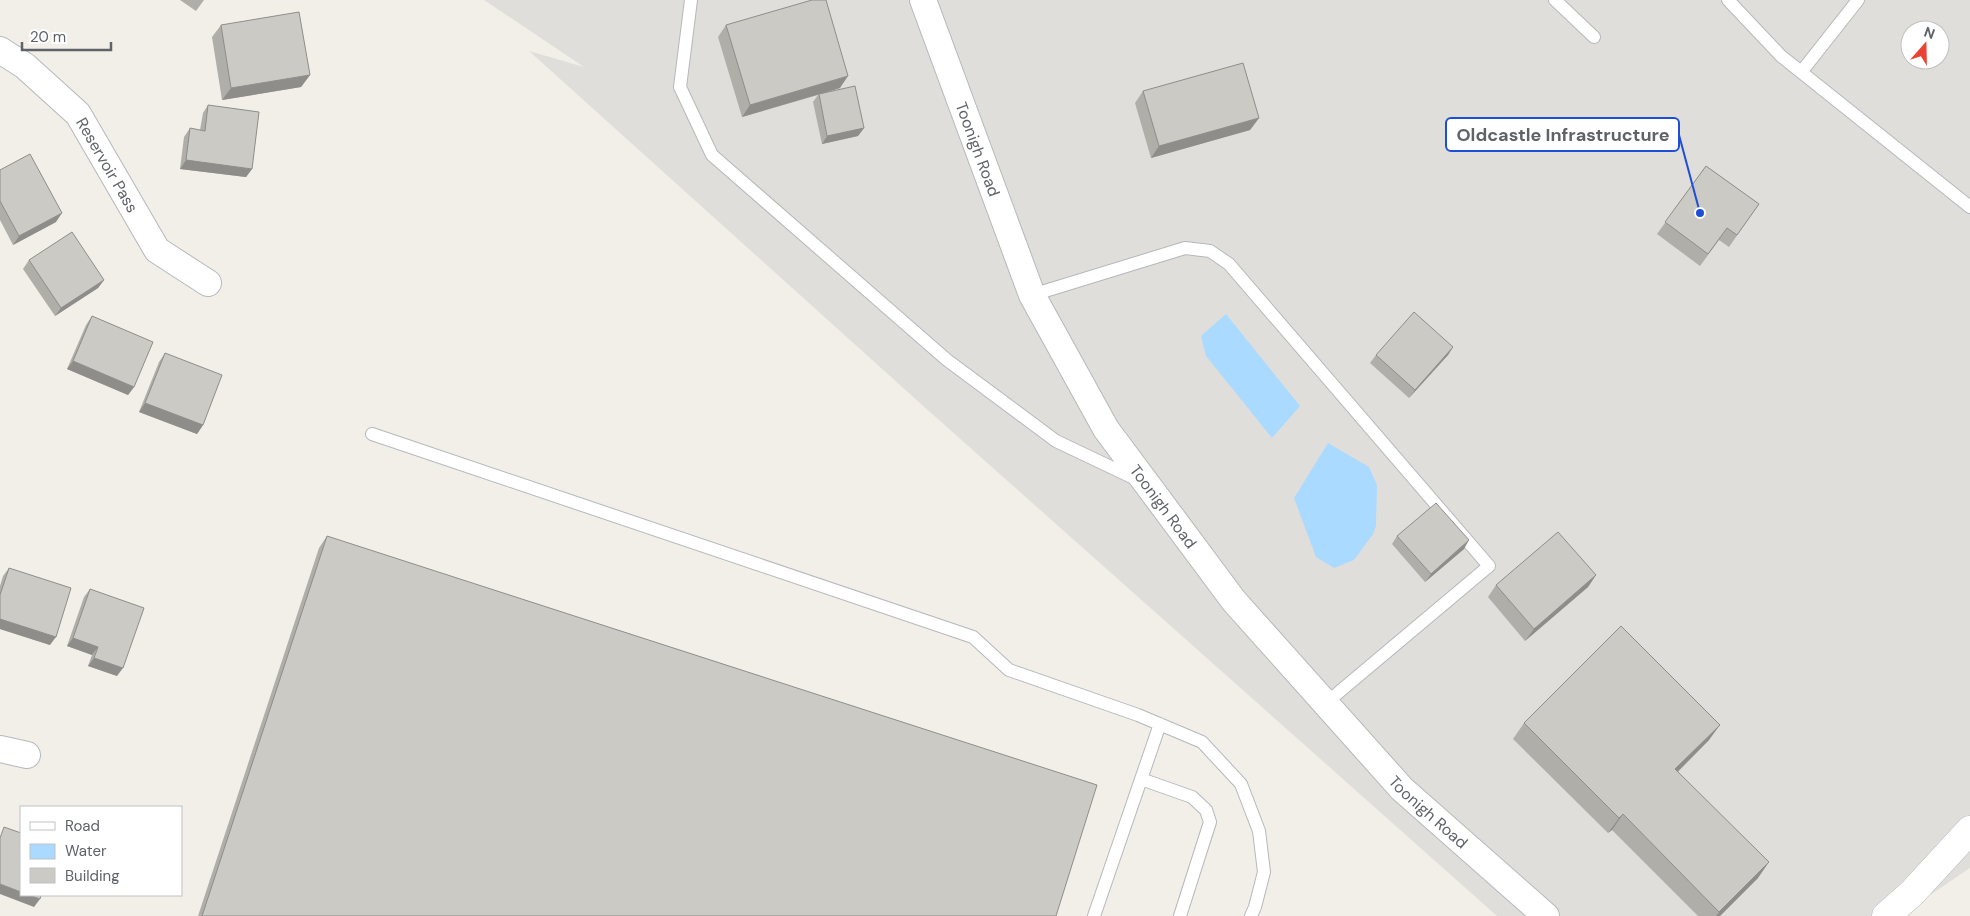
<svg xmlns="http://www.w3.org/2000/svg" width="1970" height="916" font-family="'DM Sans',sans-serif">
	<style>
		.industrial { fill: #e0deda; fill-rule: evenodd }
		.water { fill: #aadaff }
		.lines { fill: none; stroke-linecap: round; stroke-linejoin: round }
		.service-casing { stroke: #b5b8bc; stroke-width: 14 }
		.minor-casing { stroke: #b5b8bc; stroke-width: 28 }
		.tertiary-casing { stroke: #b5b8bc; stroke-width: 29 }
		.service { stroke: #fff; stroke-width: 12 }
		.minor { stroke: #fff; stroke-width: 26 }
		.tertiary { stroke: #fff; stroke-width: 28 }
		.wall { fill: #afaea9 }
		.shaded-wall { fill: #8f8d8a }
		.building { fill: #cccac5; stroke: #8f8d8a }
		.labels { text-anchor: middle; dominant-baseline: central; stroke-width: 4; stroke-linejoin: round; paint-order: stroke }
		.street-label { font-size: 16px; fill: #5f6368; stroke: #fff }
		.leader { fill: none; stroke: #1d4ed8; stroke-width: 2 }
		.callout-dot { fill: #1d4ed8; stroke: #fff; stroke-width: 2 }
		.callout { fill: #fff; stroke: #1d4ed8; stroke-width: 2 }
		.callout-label { font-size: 18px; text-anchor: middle; font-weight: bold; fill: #5f6368 }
	</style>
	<rect width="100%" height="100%" fill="#f1efe8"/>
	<path class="industrial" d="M 484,0 L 1970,0 L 1970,868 L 1899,916 L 1497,916 L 921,404 L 529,51 L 584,67 ZM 1910,30 L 1940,30 L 1940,60 L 1910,60 Z"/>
	<path class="water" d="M 1226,314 L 1300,406 L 1272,438 L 1206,356 L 1201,336 Z
		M 1328,443 L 1369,467 L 1377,485 L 1376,526 L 1373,534 L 1354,560 L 1334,568 L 1316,557 L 1294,498 Z"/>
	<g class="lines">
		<g class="service-casing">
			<path id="service" d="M 691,0 L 680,87 L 712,155 L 947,360 L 1056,441 L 1136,479
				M 1555,0 L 1594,37
				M 1728,0 L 1781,56 L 1970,207
				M 1802,71 L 1858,0
				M 1032,295 L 1185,248 L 1210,251 L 1229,264 L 1489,566 L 1326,703
				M 372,434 L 973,637 L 1009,670 L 1138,715 L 1202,742 L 1241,784 L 1259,831 L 1264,872 L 1255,907 L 1251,916
				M 1141,779 L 1192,797 L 1206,810 L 1210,822 L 1180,916
				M 1094,916 L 1160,724"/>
		</g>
		<g class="minor-casing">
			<g id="minor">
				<path id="s1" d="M 923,0 L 1032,295 L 1106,429 L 1234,601 L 1402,789 L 1546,916"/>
				<path id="s2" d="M 0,50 L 25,66 L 78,114 L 157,250 L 208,283"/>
				<path d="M 0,749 L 27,755"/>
			</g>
		</g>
		<g class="tertiary-casing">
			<path id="tertiary" d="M 1886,916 L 1912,893 L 1970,830"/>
		</g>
		<use href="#service" class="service"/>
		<use href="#minor" class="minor"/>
		<use href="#tertiary" class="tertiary"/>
	</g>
	<path class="wall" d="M 180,0 L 204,0 L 196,11 Z
		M 221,25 L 310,75 L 301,87 L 222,100 L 212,37 Z
		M 726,25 L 840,88 L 825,93 L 864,128 L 858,136 L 822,144 L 813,102 L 818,95 L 742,117 L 718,37 Z
		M 1143,91 L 1259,118 L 1250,130 L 1151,158 L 1135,103 Z
		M 208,105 L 252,169 L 246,177 L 180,169 L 184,137 L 190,128 L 200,130 L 203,113 Z
		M 1706,166 L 1759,204 L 1729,247 L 1719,240 L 1700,266 L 1657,234 Z
		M 0,170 L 56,222 L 13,245 L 0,220 Z
		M 29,260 L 104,280 L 98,288 L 55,316 L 23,269 Z
		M 92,316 L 134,387 L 128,395 L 67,369 L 86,325 Z
		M 1453,347 L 1448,355 L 1409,398 L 1370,363 L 1376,355 Z
		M 165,353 L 203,425 L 197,434 L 139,412 L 159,362 Z
		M 327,536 L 1056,916 L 198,916 L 319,548 Z
		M 1397,536 L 1464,549 L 1425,582 L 1392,544 Z
		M 9,568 L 50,645 L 0,629 L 0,586 L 3,576 Z
		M 1596,575 L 1588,587 L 1525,641 L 1488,597 L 1496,585 Z
		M 90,589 L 117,676 L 88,666 L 92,655 L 67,646 L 84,597 Z
		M 1524,723 L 1709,740 L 1678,772 L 1758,878 L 1720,916 L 1698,916 L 1612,830 L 1608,833 L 1513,739 Z"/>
	<path class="shaded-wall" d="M 310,75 L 301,87 L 222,100 L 231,88 Z
		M 848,76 L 840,88 L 742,117 L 750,105 Z
		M 1259,118 L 1250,130 L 1151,158 L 1159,146 Z
		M 864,128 L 858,136 L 822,144 L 827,136 Z
		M 186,160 L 252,169 L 246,177 L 180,169 Z
		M 62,213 L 56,222 L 13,245 L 19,236 Z
		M 104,280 L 98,288 L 55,316 L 61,308 Z
		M 1453,347 L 1448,355 L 1409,398 L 1415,390 Z
		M 73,361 L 134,387 L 128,395 L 67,369 Z
		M 145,403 L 203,425 L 197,434 L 139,412 Z
		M 1469,540 L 1464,549 L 1425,582 L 1431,574 Z
		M 1596,575 L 1588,587 L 1525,641 L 1534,629 Z
		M 0,619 L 56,637 L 50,645 L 0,629 Z
		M 73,638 L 98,647 L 92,655 L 67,646 Z
		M 94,658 L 123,668 L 117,676 L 88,666 Z
		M 1720,725 L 1709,740 L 1665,784 L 1675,769 Z
		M 1623,814 L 1612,830 L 1608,833 L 1619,818 Z
		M 1769,862 L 1758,878 L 1720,916 L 1716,916 L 1719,912 Z
		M 0,884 L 21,892 L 21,895 L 29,895 L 40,899 L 34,907 L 0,894 Z"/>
	<path class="building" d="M 812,0 L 826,0 L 848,76 L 750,105 L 726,25 Z
		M 299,12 L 310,75 L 231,88 L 221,25 Z
		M 1243,63 L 1259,118 L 1159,146 L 1143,91 Z
		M 855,86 L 864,128 L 827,136 L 819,94 Z
		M 208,105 L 259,112 L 252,169 L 186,160 L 190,128 L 205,131 Z
		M 30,154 L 62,213 L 19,236 L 0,201 L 0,170 Z
		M 1706,166 L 1759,204 L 1737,235 L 1727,228 L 1708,254 L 1665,222 Z
		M 72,232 L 104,280 L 61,308 L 29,260 Z
		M 1414,312 L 1453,347 L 1415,390 L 1376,355 Z
		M 92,316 L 153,342 L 134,387 L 73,361 Z
		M 165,353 L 222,375 L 203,425 L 145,403 Z
		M 1436,503 L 1469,540 L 1431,574 L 1397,536 Z
		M 1558,532 L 1596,575 L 1534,629 L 1496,585 Z
		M 327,536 L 1097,785 L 1056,916 L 202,916 Z
		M 9,568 L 71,588 L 56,637 L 0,619 L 0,595 Z
		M 90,589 L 144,608 L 123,668 L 94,658 L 98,647 L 73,638 Z
		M 1621,626 L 1720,725 L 1675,769 L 1769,862 L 1719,912 L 1623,814 L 1619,818 L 1524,723 Z
		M 4,827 L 21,833 L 21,892 L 0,884 L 0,838 Z
		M 29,895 L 41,895 L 40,899 Z"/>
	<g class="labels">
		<g class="street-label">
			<text stroke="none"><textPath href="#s1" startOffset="159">Toonigh Road</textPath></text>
			<text stroke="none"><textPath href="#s2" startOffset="160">Reservoir Pass</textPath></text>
			<text stroke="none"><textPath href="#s1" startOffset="564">Toonigh Road</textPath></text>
			<text stroke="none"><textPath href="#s1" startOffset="969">Toonigh Road</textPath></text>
		</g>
	</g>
	<path class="leader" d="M1700 213L1679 135"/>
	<circle class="callout-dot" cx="1700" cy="213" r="5"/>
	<rect class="callout" x="1446" y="118" width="233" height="33" rx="5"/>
	<g class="callout-label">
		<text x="1563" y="141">Oldcastle Infrastructure</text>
	</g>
	<rect x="20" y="806" width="162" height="90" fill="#ffffff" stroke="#bfc1c3"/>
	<rect x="30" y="822" width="25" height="8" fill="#ffffff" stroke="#bfc1c3"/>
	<text x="65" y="831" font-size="15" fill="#5f6368">Road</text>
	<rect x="30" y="844" width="25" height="15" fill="#aadaff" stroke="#bfc1c3"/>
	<text x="65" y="856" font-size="15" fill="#5f6368">Water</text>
	<rect x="30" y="868" width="25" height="15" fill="#cccac5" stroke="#bfc1c3"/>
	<text x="65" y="881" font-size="15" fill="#5f6368">Building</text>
	<g transform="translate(1925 45) rotate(20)"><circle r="24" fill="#ffffff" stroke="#bfc1c3"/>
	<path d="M0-4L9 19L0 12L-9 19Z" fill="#ea4335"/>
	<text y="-8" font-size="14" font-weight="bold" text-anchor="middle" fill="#5f6368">N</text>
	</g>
	<path d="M22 42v8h89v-8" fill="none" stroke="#5f6368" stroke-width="2.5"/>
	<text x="30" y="42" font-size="15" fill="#5f6368" stroke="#ffffff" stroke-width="4" paint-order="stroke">20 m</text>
</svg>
